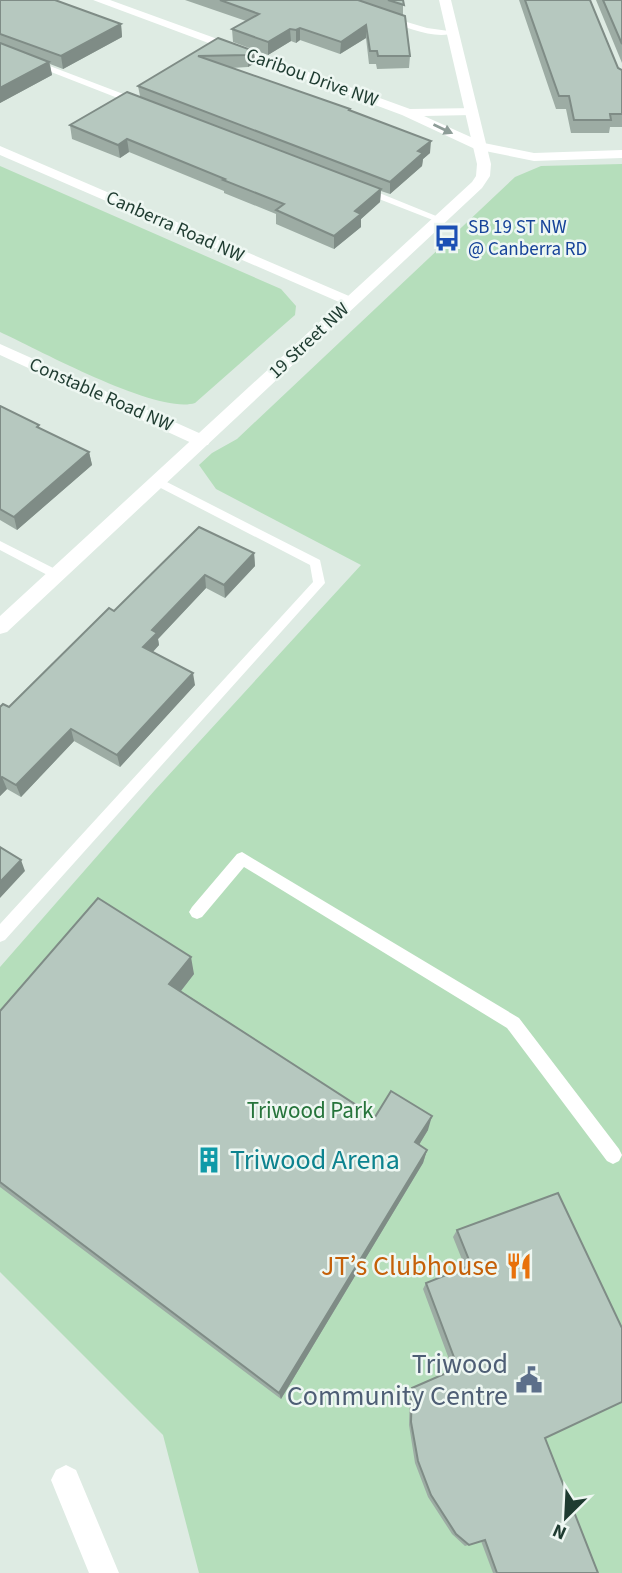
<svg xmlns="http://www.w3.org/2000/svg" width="622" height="1573" font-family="'Source Sans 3',sans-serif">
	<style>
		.green { fill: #b5debb }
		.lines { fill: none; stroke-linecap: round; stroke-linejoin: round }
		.service { fill: #fff; fill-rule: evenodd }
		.minor { fill: #fff; fill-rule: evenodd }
		.tertiary { fill: #fff; fill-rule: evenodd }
		.wall { fill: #9daca4 }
		.shaded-wall { fill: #7f8c86 }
		.building { fill: #b6c8bf; stroke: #7f8c86; stroke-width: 2 }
		.oneway { fill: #8e9d98 }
		.labels { text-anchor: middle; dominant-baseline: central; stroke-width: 5; stroke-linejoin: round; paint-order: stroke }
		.far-street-label { font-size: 19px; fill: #1e3b30; stroke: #eef7f2 }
		.far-transit-label { font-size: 19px; fill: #164399; stroke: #eef7f2; text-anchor: start }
		.park-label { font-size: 23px; fill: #26743b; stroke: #eef7f2 }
		.near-culture-label { font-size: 28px; fill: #0d838f; stroke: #eef7f2; text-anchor: start }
		.near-food-label { font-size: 28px; fill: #c56008; stroke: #eef7f2; text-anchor: end }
		.near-service-label { font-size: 28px; fill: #4e5e75; stroke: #eef7f2; text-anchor: end }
	</style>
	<rect width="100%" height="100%" fill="#deebe3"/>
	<path class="green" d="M 622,164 L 622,1573 L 199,1573 L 163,1435 L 0,1272 L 0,967 L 155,790 L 361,565 L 216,489 L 199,465 L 212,453 L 237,439 L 515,177 L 541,166 Z
		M 0,166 L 281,289 L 296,306 L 295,315 L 195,403 C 158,415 39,350 0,332 Z"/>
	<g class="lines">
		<path class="service" d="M 390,17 L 427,28 L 456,32 C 437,41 407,27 387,21 L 386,19 Z
			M 0,47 L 139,100 L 140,102 L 133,104 L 0,52 Z
			M 361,188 L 367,188 L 446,220 L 438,222 L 361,192 Z
			M 157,477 L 320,560 L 325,583 L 5,940 L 0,942 L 0,924 L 313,582 L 310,565 L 153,484 L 153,478 Z
			M 0,541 L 61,572 L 63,575 L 61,578 L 53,578 L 0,550 Z
			M 242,852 L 519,1018 L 619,1149 L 622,1155 L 619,1161 L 613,1164 L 607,1161 L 507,1028 L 244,867 L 202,917 L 197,919 L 192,917 L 189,912 L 192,907 L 237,854 Z"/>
		<path class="minor" d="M 93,0 L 110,0 L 410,109 L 476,108 L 478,111 L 472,115 L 424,116 L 484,143 L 534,153 L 622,150 L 622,158 L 534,161 L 475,149 L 402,115 Z
			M 0,146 L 356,299 L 359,302 L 356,305 L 346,305 L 0,155 Z
			M 0,344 L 208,437 L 210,441 L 208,445 L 196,445 L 0,355 Z
			M 66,1465 L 76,1470 L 119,1573 L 89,1573 L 51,1480 L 56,1470 Z"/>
		<path class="tertiary" d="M 439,0 L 451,0 L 491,164 L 490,176 L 482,188 L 7,632 L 0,634 L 0,616 L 472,182 L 476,176 L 477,164 Z"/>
	</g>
	<path class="wall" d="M 0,0 L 121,24 L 122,37 L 63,69 L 50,64 L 52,75 L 0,103 Z
		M 185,0 L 403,0 L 403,15 L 410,56 L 409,68 L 377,69 L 376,64 L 369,64 L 366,38 L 340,54 L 300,40 L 296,43 L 291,41 L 268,55 L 233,42 L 232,29 L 246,21 Z
		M 519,0 L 590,0 L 618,68 L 622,70 L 622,127 L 610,127 L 609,133 L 571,133 L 566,109 L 556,109 Z
		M 596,0 L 622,0 L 622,63 Z
		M 218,38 L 254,51 L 255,63 L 248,67 L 231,68 L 350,111 L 430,153 L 423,159 L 422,166 L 390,194 L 381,191 L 380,202 L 361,219 L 361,227 L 334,249 L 276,224 L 276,214 L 224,193 L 224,191 L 129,152 L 120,158 L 72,139 L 70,125 L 140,96 L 138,86 Z
		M 0,406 L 40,428 L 89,452 L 92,465 L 17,530 L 0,520 Z
		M 254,553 L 255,566 L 225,598 L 206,588 L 158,639 L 159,645 L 153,652 L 195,685 L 120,767 L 74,741 L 21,797 L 7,789 L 0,796 L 0,707 L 9,707 L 114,611 Z
		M 194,974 L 181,991 L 375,1117 L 428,1130 L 419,1145 L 427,1150 L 423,1163 L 281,1399 L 0,1187 L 0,1011 Z
		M 457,1230 L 545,1438 L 598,1573 L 493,1573 L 481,1541 L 465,1546 L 452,1534 L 428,1497 L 415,1463 L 409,1425 L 410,1391 L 412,1388 L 453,1370 L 423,1289 L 426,1283 L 465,1267 L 453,1237 Z"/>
	<path class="shaded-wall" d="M 121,24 L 122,37 L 63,69 L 61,56 Z
		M 366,25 L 366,38 L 340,54 L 341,42 Z
		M 300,28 L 300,40 L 296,43 L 296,30 Z
		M 290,29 L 291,41 L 268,55 L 268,42 Z
		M 254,51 L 255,63 L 248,67 L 248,55 Z
		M 49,62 L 52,75 L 0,103 L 0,88 Z
		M 127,139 L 129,152 L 120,158 L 118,145 Z
		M 431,141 L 430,153 L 423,159 L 422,166 L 390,194 L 390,182 L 418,151 Z
		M 381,189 L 380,202 L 361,219 L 361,227 L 334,249 L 334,236 L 355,211 Z
		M 89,452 L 92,465 L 17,530 L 14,517 Z
		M 254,553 L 255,566 L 225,598 L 224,585 Z
		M 205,575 L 206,588 L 158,639 L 159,645 L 146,659 L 143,647 L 152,630 Z
		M 193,673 L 195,685 L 120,767 L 117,755 Z
		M 71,729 L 74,741 L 21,797 L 16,785 Z
		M 2,777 L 7,789 L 0,796 L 0,779 Z
		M 21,860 L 25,871 L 0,898 L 0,882 Z
		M 191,957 L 194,974 L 173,1001 L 169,984 Z
		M 432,1116 L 428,1130 L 412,1156 L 415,1142 Z
		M 427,1150 L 423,1163 L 281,1399 L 279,1393 Z"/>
	<path class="building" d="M 0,0 L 55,0 L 121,24 L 61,56 L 0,34 Z
		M 220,0 L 358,0 L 405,16 L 410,56 L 378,56 L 377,51 L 370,51 L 366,25 L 341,42 L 300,28 L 296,30 L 290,29 L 268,42 L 232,29 L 259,14 Z
		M 388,0 L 403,0 L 404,5 Z
		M 525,0 L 590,0 L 618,68 L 622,70 L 622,114 L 610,114 L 611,120 L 574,120 L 569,96 L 559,96 Z
		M 603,0 L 622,0 L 622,44 Z
		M 218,38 L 254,51 L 248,55 L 198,56 L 350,109 L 349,110 L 431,141 L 418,151 L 423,153 L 390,182 L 138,86 Z
		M 0,43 L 49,62 L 0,88 Z
		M 127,92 L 381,189 L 355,211 L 361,214 L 334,236 L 276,210 L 284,204 L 223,180 L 225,179 L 127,139 L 118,145 L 70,125 Z
		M 0,406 L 39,425 L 37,427 L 89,452 L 14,517 L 0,509 Z
		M 199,527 L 254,553 L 224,585 L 205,575 L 152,630 L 157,633 L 143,647 L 193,673 L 117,755 L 71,729 L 16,785 L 2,777 L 0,779 L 0,707 L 3,704 L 9,707 L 109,608 L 114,611 Z
		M 0,847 L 21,860 L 0,882 Z
		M 98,898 L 191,957 L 169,984 L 375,1117 L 391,1091 L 432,1116 L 415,1142 L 427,1150 L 279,1393 L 0,1182 L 0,1011 Z
		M 558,1193 L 622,1328 L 622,1402 L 545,1438 L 598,1573 L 497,1573 L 485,1540 L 469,1545 L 456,1534 L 431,1495 L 418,1461 L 411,1422 L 412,1388 L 458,1368 L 426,1283 L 471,1265 L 457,1230 Z"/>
	<defs><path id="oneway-solid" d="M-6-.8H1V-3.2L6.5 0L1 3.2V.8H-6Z" transform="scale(1.75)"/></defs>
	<use class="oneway" href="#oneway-solid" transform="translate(443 129) rotate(25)"/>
	<defs>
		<g id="bus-bare" transform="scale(2.1)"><path d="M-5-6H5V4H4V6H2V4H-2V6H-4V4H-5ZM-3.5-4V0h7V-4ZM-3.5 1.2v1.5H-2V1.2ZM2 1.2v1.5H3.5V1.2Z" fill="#1a4fb4" stroke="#eef7f2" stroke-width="2.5" paint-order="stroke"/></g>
		<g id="building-bare" transform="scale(2.1)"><path d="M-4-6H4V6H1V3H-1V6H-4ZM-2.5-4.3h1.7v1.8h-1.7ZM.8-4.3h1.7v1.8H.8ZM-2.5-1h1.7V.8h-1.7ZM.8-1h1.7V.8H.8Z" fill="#0f9aa8" stroke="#eef7f2" stroke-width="2.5" paint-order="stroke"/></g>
		<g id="restaurant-bare" transform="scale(2.1)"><path d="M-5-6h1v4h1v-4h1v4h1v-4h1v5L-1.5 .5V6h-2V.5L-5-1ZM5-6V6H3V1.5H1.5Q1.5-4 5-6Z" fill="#e8710a" stroke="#eef7f2" stroke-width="2.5" paint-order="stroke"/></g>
		<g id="civic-bare" transform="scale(2.1)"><path d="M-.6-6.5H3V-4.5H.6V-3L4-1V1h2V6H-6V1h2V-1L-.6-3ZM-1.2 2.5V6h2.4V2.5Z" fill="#5c6f8a" stroke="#eef7f2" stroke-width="2.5" paint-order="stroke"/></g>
	</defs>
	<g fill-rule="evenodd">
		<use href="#bus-bare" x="447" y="238"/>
		<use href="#building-bare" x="209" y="1160"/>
		<use href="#restaurant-bare" x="519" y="1266"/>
		<use href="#civic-bare" x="529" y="1380"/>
	</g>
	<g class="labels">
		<g class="far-street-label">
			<text transform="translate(312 78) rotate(20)">Caribou Drive NW</text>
			<text transform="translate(175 227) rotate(24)">Canberra Road NW</text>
			<text transform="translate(309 341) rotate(-43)">19 Street NW</text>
			<text transform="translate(101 395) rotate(24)">Constable Road NW</text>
		</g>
		<g class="far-transit-label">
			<text x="468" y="227">SB 19 ST NW<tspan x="468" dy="22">@ Canberra RD</tspan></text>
		</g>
		<g class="park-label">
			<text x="310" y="1110">Triwood Park</text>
		</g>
		<g class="near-culture-label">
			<text x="230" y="1160">Triwood Arena</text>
		</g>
		<g class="near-food-label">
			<text x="498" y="1266">JT’s Clubhouse</text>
		</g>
		<g class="near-service-label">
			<text x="508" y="1364">Triwood<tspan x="508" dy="32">Community Centre</tspan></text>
		</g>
	</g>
	<g transform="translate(566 1517) rotate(204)" stroke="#eef7f2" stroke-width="5" paint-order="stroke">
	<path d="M0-5L12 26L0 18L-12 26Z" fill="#1e3b30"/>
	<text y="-10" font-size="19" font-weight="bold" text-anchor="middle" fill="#1e3b30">N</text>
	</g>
</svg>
